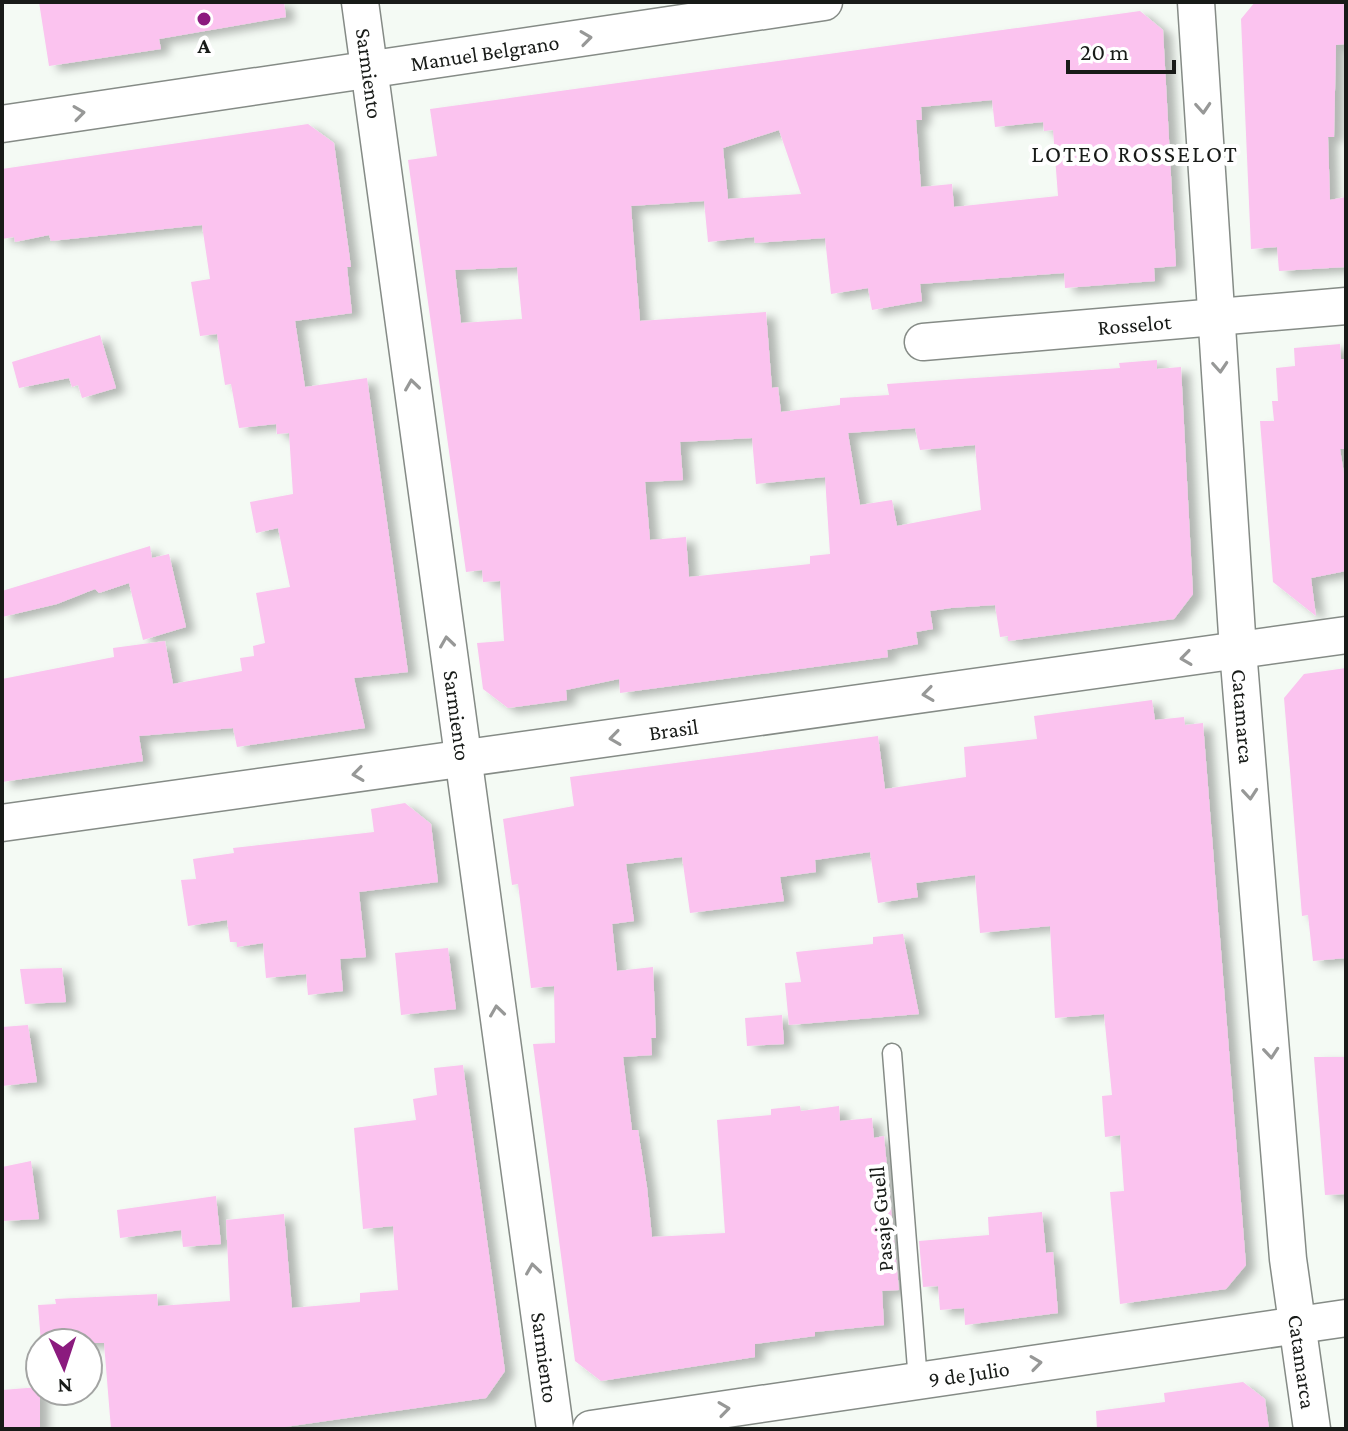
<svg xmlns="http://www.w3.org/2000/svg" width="1348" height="1431" font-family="'Crimson Pro',serif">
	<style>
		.building { fill: #fbc3ef; fill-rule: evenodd; filter: url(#shadow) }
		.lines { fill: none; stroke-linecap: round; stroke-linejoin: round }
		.lane-casing { stroke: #858b86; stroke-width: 21 }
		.street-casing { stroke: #858b86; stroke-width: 39 }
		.lane { stroke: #fff; stroke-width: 18 }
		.street { stroke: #fff; stroke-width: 36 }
		.oneway { stroke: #979897 }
		.poi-dot { fill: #8b1b7e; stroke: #fff; stroke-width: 3 }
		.labels { text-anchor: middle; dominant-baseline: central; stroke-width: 8; stroke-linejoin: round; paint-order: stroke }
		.poi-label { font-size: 22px; font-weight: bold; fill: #181b18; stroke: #fff }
		.street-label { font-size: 22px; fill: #181b18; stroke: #fff }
		.neighbourhood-label { font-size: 24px; letter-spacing: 2px; fill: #181b18; stroke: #fff }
	</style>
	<defs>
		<filter id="shadow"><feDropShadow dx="9" dy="5" stdDeviation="4" flood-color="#0004"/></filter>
	</defs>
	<rect width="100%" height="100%" fill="#f4faf4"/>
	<path class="building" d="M 39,2 L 284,2 L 286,17 L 159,39 L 161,49 L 49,66 Z
		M 1255,2 L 1346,2 L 1346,44 L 1336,45 L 1334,137 L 1328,137 L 1330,200 L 1346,197 L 1346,267 L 1279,271 L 1277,247 L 1251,249 L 1241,19 Z
		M 1140,11 L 1163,30 L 1176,266 L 1154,268 L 1155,281 L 1065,288 L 1064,273 L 920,284 L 922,301 L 872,310 L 868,288 L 831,294 L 825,238 L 755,243 L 754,237 L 708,242 L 704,201 L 631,206 L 640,321 L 766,312 L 772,388 L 778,387 L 781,412 L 840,405 L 840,398 L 889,395 L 887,384 L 1120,368 L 1119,363 L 1157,360 L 1157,369 L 1181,367 L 1193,594 L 1174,619 L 1008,641 L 1008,636 L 1000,637 L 995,605 L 951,608 L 930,611 L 933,629 L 916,632 L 918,644 L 887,650 L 888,657 L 620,693 L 619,679 L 566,690 L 567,700 L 508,708 L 483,689 L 477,643 L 504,641 L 500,581 L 483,582 L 482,570 L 466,572 L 408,160 L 437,156 L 430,109 ZM 992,100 L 995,127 L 1043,122 L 1044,131 L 1053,130 L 1058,196 L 954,207 L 952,184 L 921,187 L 916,120 L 922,120 L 921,107 ZM 779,130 L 801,194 L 728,199 L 723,148 ZM 517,267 L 522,319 L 461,323 L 455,270 ZM 915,428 L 920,450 L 975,445 L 981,510 L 897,526 L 892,500 L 860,505 L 848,433 ZM 752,438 L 756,484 L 825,477 L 830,554 L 810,556 L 810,564 L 689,577 L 686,537 L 650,540 L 645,482 L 683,480 L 680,442 Z
		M 308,124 L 334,143 L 351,267 L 347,267 L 352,313 L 295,321 L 305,387 L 367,378 L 408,672 L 354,678 L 365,728 L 237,747 L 233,728 L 139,736 L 143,761 L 2,782 L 2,679 L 114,657 L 113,648 L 165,641 L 173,684 L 242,671 L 240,658 L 254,656 L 253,646 L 265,643 L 256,593 L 290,587 L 278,528 L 256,533 L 250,502 L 293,494 L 289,433 L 277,434 L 276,424 L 239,428 L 231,384 L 225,385 L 217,334 L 200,336 L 191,282 L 210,279 L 202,225 L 51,241 L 49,235 L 15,242 L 14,237 L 2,239 L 2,169 Z
		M 100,335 L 116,388 L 82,398 L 78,385 L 72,387 L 69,378 L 19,388 L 12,362 Z
		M 1340,344 L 1341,359 L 1346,359 L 1346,449 L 1340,449 L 1346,486 L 1346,571 L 1311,578 L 1316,616 L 1273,582 L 1260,421 L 1274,421 L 1272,401 L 1278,401 L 1276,368 L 1295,366 L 1294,348 Z
		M 150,546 L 152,558 L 169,554 L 186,627 L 143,640 L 129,583 L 99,593 L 95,589 L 57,604 L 2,617 L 2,591 Z
		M 1346,668 L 1346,958 L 1313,961 L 1308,915 L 1302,916 L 1284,698 L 1304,674 Z
		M 1152,700 L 1155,720 L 1184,717 L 1185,725 L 1203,723 L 1246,1265 L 1226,1289 L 1120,1304 L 1110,1192 L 1124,1191 L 1120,1135 L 1105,1137 L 1102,1096 L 1112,1095 L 1104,1014 L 1055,1018 L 1050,926 L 980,933 L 975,875 L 916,883 L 918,897 L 878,903 L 870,852 L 815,860 L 816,872 L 780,877 L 784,901 L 690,913 L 682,857 L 626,864 L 634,921 L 612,924 L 617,971 L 653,967 L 656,1038 L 651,1038 L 652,1055 L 623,1057 L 632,1130 L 638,1130 L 647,1187 L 652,1237 L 725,1233 L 717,1120 L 771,1115 L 771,1109 L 800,1106 L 801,1111 L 839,1106 L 840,1121 L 872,1118 L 874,1138 L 884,1136 L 899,1290 L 882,1291 L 884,1325 L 815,1332 L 815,1336 L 755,1344 L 755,1357 L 601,1381 L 575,1361 L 533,1044 L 555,1043 L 554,986 L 531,988 L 518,884 L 512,885 L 503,819 L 574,806 L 570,777 L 878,736 L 885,789 L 966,777 L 964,747 L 1037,739 L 1034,716 Z
		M 405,803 L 431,824 L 438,882 L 359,892 L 366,957 L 340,959 L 343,991 L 308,995 L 306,974 L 266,978 L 263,943 L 237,947 L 237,942 L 230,942 L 227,920 L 188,926 L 181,880 L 196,879 L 193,859 L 234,853 L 233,848 L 374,832 L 371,809 Z
		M 903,934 L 919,1014 L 789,1025 L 785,983 L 801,982 L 796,952 L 873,944 L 873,937 Z
		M 448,948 L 456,1009 L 401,1015 L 395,953 Z
		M 62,968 L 66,1002 L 25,1004 L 20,969 Z
		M 782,1015 L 784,1044 L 747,1046 L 745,1018 Z
		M 28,1025 L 37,1082 L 2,1086 L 2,1027 Z
		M 1314,1057 L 1346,1057 L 1346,1194 L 1325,1195 Z
		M 463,1065 L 505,1371 L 486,1398 L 271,1429 L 111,1429 L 104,1343 L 41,1343 L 38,1305 L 56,1304 L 55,1299 L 157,1294 L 158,1306 L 230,1301 L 226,1220 L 284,1214 L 292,1308 L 360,1302 L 360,1293 L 398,1290 L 393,1226 L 363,1229 L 354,1128 L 416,1120 L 413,1099 L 437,1095 L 434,1068 Z
		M 31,1161 L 39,1219 L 2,1221 L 2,1167 Z
		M 216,1196 L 221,1244 L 183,1247 L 181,1230 L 120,1238 L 117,1210 Z
		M 1042,1212 L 1046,1253 L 1053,1252 L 1058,1313 L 965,1325 L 964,1308 L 940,1310 L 938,1286 L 923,1287 L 919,1241 L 989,1235 L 988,1217 Z
		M 1243,1382 L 1265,1399 L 1269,1429 L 1097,1429 L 1096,1411 L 1165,1402 L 1164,1393 Z
		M 40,1387 L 40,1429 L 2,1429 L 2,1390 Z"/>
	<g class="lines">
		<g class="lane-casing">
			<path id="lane" d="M 892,1053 L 918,1381"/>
		</g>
		<g class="street-casing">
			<g id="street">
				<path id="s1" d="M 360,2 L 555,1429"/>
				<path id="s2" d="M 1196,2 L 1238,650 L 1288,1259 L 1312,1429"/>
				<path id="s3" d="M 2,124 L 824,2"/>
				<path id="s4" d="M 923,342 L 1346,306"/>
				<path id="s5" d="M 2,823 L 1346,635"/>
				<path id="s6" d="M 591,1429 L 1346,1318"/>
			</g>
		</g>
		<use href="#lane" class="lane"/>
		<use href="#street" class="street"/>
	</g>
	<defs><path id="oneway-chevron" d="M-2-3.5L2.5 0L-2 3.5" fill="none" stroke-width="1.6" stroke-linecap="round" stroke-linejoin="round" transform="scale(2)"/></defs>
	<g class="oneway">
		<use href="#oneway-chevron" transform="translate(586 38) rotate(-8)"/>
		<use href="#oneway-chevron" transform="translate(1203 108) rotate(86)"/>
		<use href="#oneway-chevron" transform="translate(79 113) rotate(-8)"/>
		<use href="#oneway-chevron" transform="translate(1220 367) rotate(86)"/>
		<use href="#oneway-chevron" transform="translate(412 385) rotate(-98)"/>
		<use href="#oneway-chevron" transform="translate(447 642) rotate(-98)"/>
		<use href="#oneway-chevron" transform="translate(1186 658) rotate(172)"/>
		<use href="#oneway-chevron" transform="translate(928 694) rotate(172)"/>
		<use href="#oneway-chevron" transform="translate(615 738) rotate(172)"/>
		<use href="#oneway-chevron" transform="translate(358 774) rotate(172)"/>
		<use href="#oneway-chevron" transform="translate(1250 794) rotate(85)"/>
		<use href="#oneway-chevron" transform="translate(497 1011) rotate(-98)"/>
		<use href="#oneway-chevron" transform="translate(1271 1053) rotate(85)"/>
		<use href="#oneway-chevron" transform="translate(533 1269) rotate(-98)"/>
		<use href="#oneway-chevron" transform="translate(1036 1363) rotate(-8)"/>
		<use href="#oneway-chevron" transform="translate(724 1409) rotate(-8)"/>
	</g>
	<circle class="poi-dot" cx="204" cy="19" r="8"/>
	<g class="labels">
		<g class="poi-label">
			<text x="204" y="45">A</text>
		</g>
		<g class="street-label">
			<text stroke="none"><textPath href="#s3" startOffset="488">Manuel Belgrano</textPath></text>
			<text stroke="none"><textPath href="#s1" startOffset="72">Sarmiento</textPath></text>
			<text stroke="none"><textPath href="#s4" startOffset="212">Rosselot</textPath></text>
			<text stroke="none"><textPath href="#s1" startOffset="720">Sarmiento</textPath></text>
			<text stroke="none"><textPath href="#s2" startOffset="716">Catamarca</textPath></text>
			<text stroke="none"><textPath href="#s5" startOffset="678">Brasil</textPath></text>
			<text transform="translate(881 1219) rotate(-95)">Pasaje Guell</text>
			<text stroke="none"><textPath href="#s1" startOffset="1368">Sarmiento</textPath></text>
			<text stroke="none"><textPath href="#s2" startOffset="1364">Catamarca</textPath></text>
			<text stroke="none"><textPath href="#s6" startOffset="382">9 de Julio</textPath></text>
		</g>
		<g class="neighbourhood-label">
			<text x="1135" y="153">LOTEO ROSSELOT</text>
		</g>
	</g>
	<rect width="1348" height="1431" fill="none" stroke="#181b18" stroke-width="8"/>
	<g transform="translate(64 1367) rotate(177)"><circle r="38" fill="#ffffff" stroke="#a3a4a3" stroke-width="2"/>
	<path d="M0-6L14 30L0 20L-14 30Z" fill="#8b1b7e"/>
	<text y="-12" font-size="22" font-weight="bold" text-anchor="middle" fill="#181b18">N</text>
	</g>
	<path d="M1068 60v12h106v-12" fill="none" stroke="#181b18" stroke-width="4"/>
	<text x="1080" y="60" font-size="24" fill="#181b18" stroke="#ffffff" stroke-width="6" paint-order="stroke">20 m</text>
</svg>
